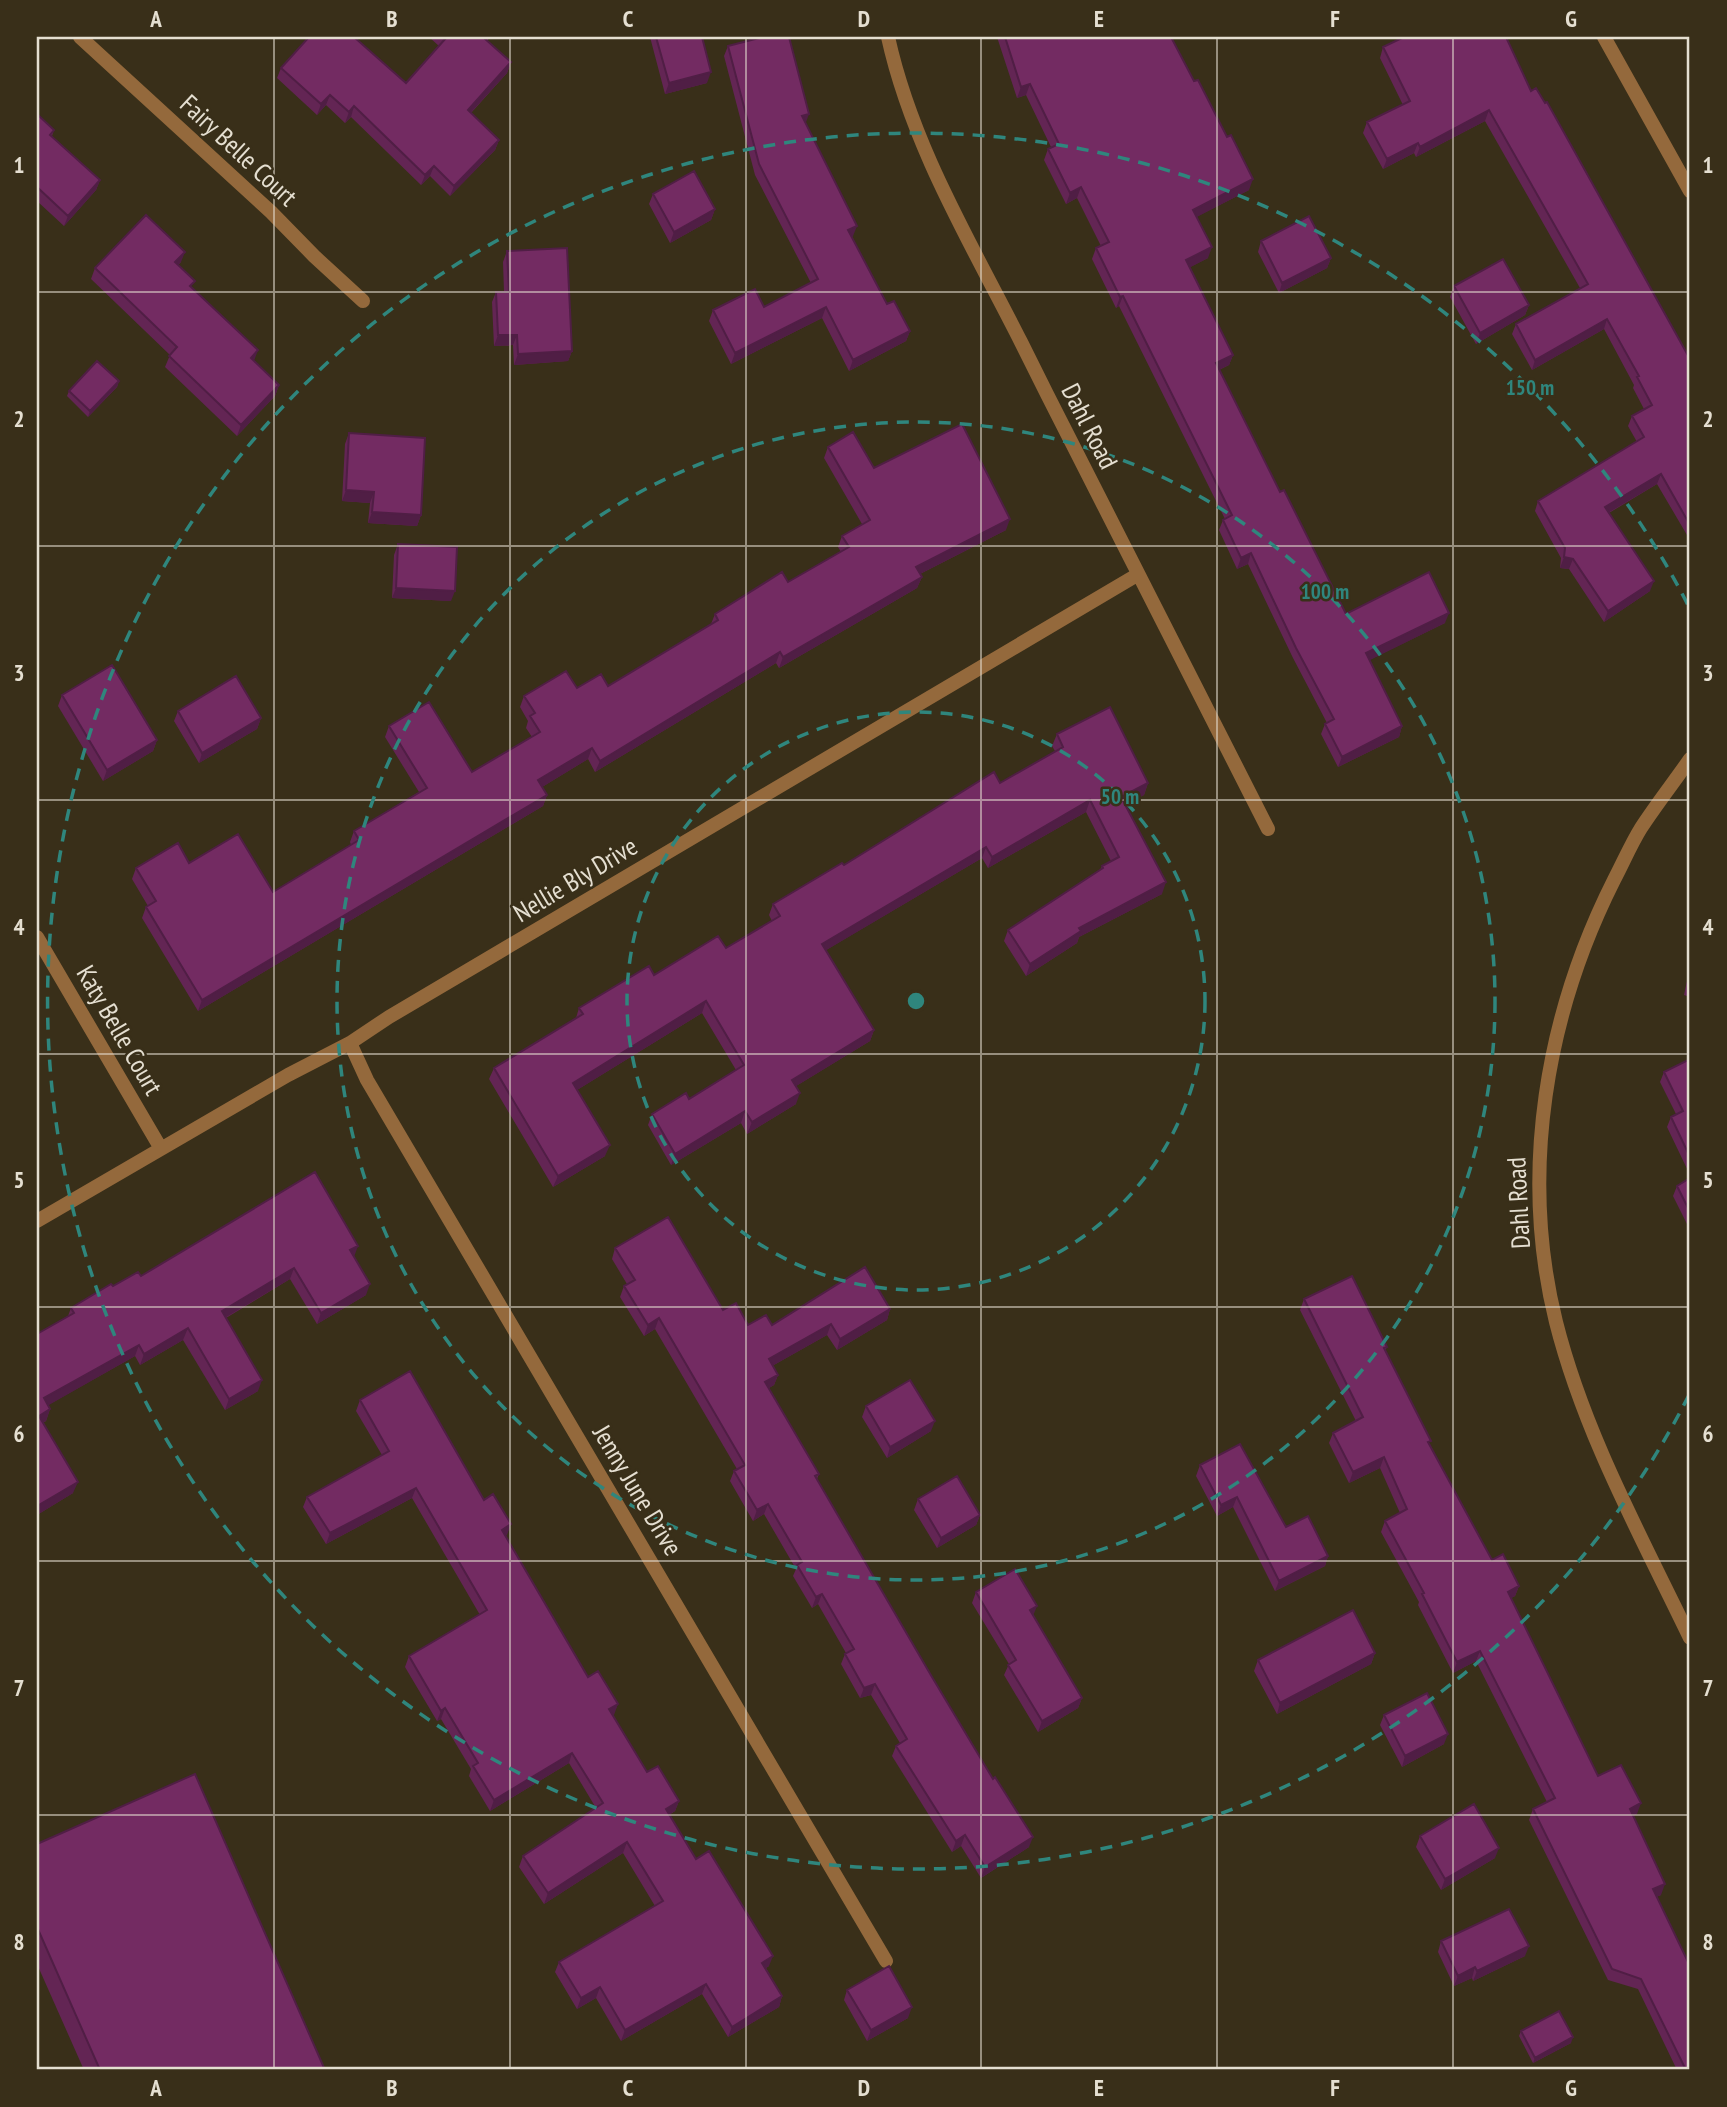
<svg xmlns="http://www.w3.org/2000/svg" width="1727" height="2107" font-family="'PT Sans Narrow',sans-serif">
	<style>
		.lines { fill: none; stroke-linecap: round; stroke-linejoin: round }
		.minor { stroke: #94693c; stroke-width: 14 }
		.wall { fill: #632554 }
		.shaded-wall { fill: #501e45 }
		.building { fill: #732b62; stroke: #501e45; stroke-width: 2 }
		.grid { fill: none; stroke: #e5dfd1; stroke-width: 2; stroke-opacity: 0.55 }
		.ring { fill: none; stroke: #2f867d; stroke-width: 3.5; stroke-dasharray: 12 9 }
		.labels { text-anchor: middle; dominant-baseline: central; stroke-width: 5; stroke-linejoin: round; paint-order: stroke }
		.street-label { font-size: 26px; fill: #e5dfd1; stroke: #392f19 }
		.centre { fill: #2f867d; stroke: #392f19; stroke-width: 3.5 }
		.ring-label { font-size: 21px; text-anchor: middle; font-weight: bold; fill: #2f867d; stroke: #392f19; stroke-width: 5; stroke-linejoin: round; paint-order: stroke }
		.neatline { fill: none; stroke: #e5dfd1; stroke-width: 2.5 }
		.grid-label { font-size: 23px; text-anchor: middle; font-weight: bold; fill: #e5dfd1 }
	</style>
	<rect width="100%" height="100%" fill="#392f19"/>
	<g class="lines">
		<path class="minor" d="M 80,37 L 271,212 L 314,256 L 363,301
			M 888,37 C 912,146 971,243 1021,342 C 1102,505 1185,667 1268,829
			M 1604,37 L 1690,191
			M 1690,759 C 1674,782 1656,805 1641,828 C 1631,844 1623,863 1614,880 C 1546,1015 1519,1173 1556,1322 C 1584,1433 1641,1536 1690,1638
			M 37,937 L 160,1147
			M 350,1043 L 367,1080 L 886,1961
			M 37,1221 L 288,1075 L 350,1043 L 389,1017 L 1137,575"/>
	</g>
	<path class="wall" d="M 429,37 L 490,37 L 487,41 L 511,62 L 507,73 L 471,113 L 499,140 L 495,150 L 450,196 L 430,176 L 421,185 L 351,117 L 345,123 L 326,105 L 317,115 L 277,78 L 281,68 L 406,83 L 439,46 Z
		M 650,37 L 702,37 L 707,83 L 665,94 Z
		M 997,37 L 1171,37 L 1249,190 L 1196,217 L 1208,258 L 1190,267 L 1233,355 L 1229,365 L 1219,370 L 1280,492 L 1346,614 L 1445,623 L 1369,660 L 1402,726 L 1399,737 L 1338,767 L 1321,734 L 1325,724 L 1327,723 L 1293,658 L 1248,564 L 1237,569 L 1219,530 L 1223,520 L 1225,519 L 1119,306 L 1116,308 L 1092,259 L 1096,248 L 1101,246 L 1077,198 L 1066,204 L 1044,160 L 1048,149 L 1051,147 L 1026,95 L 1017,98 Z
		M 728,46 L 806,124 L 853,236 L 852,237 L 887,304 L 910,331 L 906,341 L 849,371 L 822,318 L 731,364 L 709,321 L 713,310 L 764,307 L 811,283 L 755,175 L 724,56 Z
		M 1383,47 L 1531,91 L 1690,359 L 1690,533 L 1687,535 L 1657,484 L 1609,513 L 1650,591 L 1604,622 L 1569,569 L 1560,568 L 1561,558 L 1535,511 L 1538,501 L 1637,442 L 1628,426 L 1632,416 L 1644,409 L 1633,388 L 1634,385 L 1604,329 L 1532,370 L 1512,334 L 1516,324 L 1580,288 L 1485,121 L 1416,157 L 1414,153 L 1383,169 L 1363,133 L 1367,122 L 1403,105 L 1380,58 Z
		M 37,114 L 54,130 L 52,136 L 100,180 L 96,190 L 64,226 L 37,201 Z
		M 653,194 L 715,209 L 711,220 L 670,243 L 649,204 Z
		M 1261,241 L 1331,258 L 1327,268 L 1279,293 L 1258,252 Z
		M 507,251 L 572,351 L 568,361 L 514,365 L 513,345 L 494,346 L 492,302 L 496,292 L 504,292 L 503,262 Z
		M 181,262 L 178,265 L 192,288 L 254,361 L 279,385 L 275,396 L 237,436 L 165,367 L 170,355 L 91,279 L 95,268 Z
		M 1454,286 L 1529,305 L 1525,315 L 1476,344 L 1450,297 Z
		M 119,381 L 117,387 L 88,417 L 67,396 L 69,391 Z
		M 349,433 L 421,515 L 417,526 L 368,523 L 370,503 L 342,501 L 345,444 Z
		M 828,447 L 1006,530 L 920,574 L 922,577 L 917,588 L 779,668 L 776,663 L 595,772 L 588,759 L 542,787 L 547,795 L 543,806 L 198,1011 L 142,918 L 146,907 L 148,906 L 132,879 L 136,868 L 189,863 L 273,892 L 351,845 L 350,842 L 354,831 L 419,792 L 385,737 L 389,726 L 472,772 L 532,737 L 526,728 L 528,721 L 520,707 L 524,696 L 577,688 L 608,686 L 711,624 L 715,614 L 788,582 L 841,552 L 838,547 L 842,536 L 862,524 L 824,458 Z
		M 398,544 L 451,601 L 392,598 L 394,555 Z
		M 62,695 L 157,740 L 153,751 L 103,781 L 58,706 Z
		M 178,711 L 261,718 L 257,729 L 199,763 L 174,721 Z
		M 1057,734 L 1148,783 L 1144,795 L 1125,804 L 1162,894 L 1079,937 L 1077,943 L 1026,976 L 1004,941 L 1008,930 L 1100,870 L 1102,866 L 1111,861 L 1086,812 L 988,868 L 982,858 L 826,950 L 874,1030 L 870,1041 L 796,1086 L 796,1104 L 747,1134 L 741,1123 L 671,1165 L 648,1125 L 652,1114 L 689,1099 L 736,1070 L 702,1013 L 577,1090 L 605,1156 L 553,1187 L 489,1079 L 494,1068 L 576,1018 L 579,1008 L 654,975 L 726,948 L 772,921 L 769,915 L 773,904 L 844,865 L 1000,783 L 1055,751 L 1052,746 Z
		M 1690,967 L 1690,997 L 1684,995 Z
		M 1690,1059 L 1690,1175 L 1667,1127 L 1671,1117 L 1676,1114 L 1660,1082 L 1664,1072 Z
		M 1690,1178 L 1690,1230 L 1673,1196 L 1677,1186 Z
		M 615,1248 L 748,1325 L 772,1325 L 890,1309 L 887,1320 L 837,1350 L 827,1335 L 772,1366 L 778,1375 L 774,1385 L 769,1388 L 819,1474 L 817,1479 L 1029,1847 L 981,1878 L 961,1846 L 952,1852 L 892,1756 L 896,1746 L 900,1743 L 871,1695 L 860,1698 L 841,1664 L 845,1654 L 846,1653 L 818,1604 L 812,1608 L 793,1576 L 796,1569 L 764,1514 L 753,1521 L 730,1481 L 734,1471 L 737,1469 L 655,1329 L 644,1336 L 620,1297 L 624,1286 L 627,1284 L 612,1259 Z
		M 354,1257 L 366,1295 L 317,1324 L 290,1279 L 226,1318 L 258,1391 L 225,1410 L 183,1340 L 140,1365 L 135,1356 L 48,1405 L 50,1409 L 46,1421 L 43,1423 L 73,1493 L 37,1515 L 37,1334 L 68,1316 L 71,1308 L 113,1286 L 141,1276 Z
		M 1304,1299 L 1387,1347 L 1385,1351 L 1430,1445 L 1492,1560 L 1519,1586 L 1515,1596 L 1511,1598 L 1598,1776 L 1637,1814 L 1633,1816 L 1661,1895 L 1656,1897 L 1690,2070 L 1677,2070 L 1638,1989 L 1608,1980 L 1529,1820 L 1533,1809 L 1547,1802 L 1476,1661 L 1453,1673 L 1418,1605 L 1419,1602 L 1381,1532 L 1385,1521 L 1400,1513 L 1380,1468 L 1349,1483 L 1329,1443 L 1333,1433 L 1356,1421 L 1300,1310 Z
		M 360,1400 L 484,1500 L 511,1524 L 506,1536 L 588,1677 L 618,1704 L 613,1715 L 647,1772 L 679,1801 L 675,1811 L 669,1815 L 696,1859 L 769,1966 L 766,1968 L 782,1996 L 779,2007 L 728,2037 L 702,1994 L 621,2041 L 596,1998 L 577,2009 L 555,1972 L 559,1962 L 655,1906 L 623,1853 L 544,1904 L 519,1867 L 523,1856 L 596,1808 L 569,1763 L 490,1811 L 469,1776 L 471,1769 L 441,1719 L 437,1721 L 405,1667 L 409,1656 L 480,1615 L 412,1498 L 326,1544 L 303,1507 L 307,1497 L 382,1455 L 356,1411 Z
		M 866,1406 L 931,1431 L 887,1458 L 862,1417 Z
		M 1200,1465 L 1286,1527 L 1328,1556 L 1325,1566 L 1275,1591 L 1233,1507 L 1217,1516 L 1196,1476 Z
		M 918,1499 L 980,1515 L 976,1525 L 937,1548 L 914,1510 Z
		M 976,1592 L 1033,1616 L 1082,1698 L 1078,1708 L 1038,1732 L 1004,1675 L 1009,1664 L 972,1603 Z
		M 1375,1653 L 1371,1664 L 1277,1714 L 1254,1671 L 1258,1660 Z
		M 1384,1715 L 1444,1744 L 1402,1767 L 1380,1725 Z
		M 1420,1836 L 1495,1858 L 1441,1890 L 1416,1847 Z
		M 37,1844 L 325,2070 L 84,2070 L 37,1964 Z
		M 1441,1941 L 1525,1956 L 1473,1981 L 1472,1978 L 1454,1986 L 1438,1952 Z
		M 847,1990 L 908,2018 L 867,2041 L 844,2000 Z
		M 1521,2031 L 1571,2043 L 1533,2063 L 1519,2036 Z"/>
	<path class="shaded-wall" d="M 511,62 L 507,73 L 464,120 L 468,110 Z
		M 711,72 L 707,83 L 665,94 L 669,83 Z
		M 1030,84 L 1026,95 L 1017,98 L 1021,87 Z
		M 330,95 L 326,105 L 317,115 L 321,104 Z
		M 354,106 L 351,117 L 345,123 L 349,112 Z
		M 1489,110 L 1485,121 L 1416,157 L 1420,147 Z
		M 809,114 L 805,125 L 802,116 Z
		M 499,140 L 495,150 L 450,196 L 454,186 Z
		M 1418,143 L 1414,153 L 1383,169 L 1387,159 Z
		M 434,166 L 430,176 L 421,185 L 425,175 Z
		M 1253,179 L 1249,190 L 1189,221 L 1193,210 Z
		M 100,180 L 96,190 L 64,226 L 68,216 Z
		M 1081,187 L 1077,198 L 1066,204 L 1070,193 Z
		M 715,209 L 711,220 L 670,243 L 674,232 Z
		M 857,226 L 853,236 L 844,241 L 848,230 Z
		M 1212,247 L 1208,258 L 1183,271 L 1186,260 Z
		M 185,252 L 181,262 L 171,273 L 175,262 Z
		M 1331,258 L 1327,268 L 1279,293 L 1282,283 Z
		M 1123,296 L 1119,306 L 1116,308 L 1120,297 Z
		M 1529,305 L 1525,315 L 1476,344 L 1480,333 Z
		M 826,307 L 822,318 L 731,364 L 735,353 Z
		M 1607,319 L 1604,329 L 1532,370 L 1535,360 Z
		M 910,331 L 906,341 L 849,371 L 853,360 Z
		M 498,335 L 517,335 L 513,345 L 494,346 Z
		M 258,350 L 254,361 L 251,358 Z
		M 572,351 L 568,361 L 514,365 L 518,354 Z
		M 1233,355 L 1229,365 L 1212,373 L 1216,363 Z
		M 119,381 L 117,387 L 88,417 L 90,411 Z
		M 279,385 L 275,396 L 237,436 L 241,425 Z
		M 1661,474 L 1657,484 L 1601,517 L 1605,507 Z
		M 346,490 L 374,492 L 370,503 L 342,501 Z
		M 372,512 L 421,515 L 417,526 L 368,523 Z
		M 1010,519 L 1006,530 L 912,578 L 916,567 Z
		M 1251,553 L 1248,564 L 1237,569 L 1241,558 Z
		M 1564,557 L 1573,559 L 1569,569 L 1560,568 Z
		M 922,577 L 917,588 L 779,668 L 783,657 Z
		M 1654,581 L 1650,591 L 1604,622 L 1608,611 Z
		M 396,588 L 455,591 L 451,601 L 392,598 Z
		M 1449,613 L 1445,623 L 1362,664 L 1366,653 Z
		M 780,652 L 776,663 L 595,772 L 600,761 Z
		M 261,718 L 257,729 L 199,763 L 202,753 Z
		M 1402,726 L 1399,737 L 1338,767 L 1342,757 Z
		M 157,740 L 153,751 L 103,781 L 107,770 Z
		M 592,748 L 588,759 L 534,792 L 538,780 Z
		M 1148,783 L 1144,795 L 1117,809 L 1121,797 Z
		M 547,795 L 543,806 L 198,1011 L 202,1000 Z
		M 1090,800 L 1086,812 L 988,868 L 992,857 Z
		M 986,847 L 982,858 L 818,955 L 822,944 Z
		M 1166,882 L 1162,894 L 1079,937 L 1077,943 L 1026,976 L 1030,964 L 1079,928 Z
		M 706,1001 L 702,1013 L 569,1095 L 573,1083 Z
		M 874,1030 L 870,1041 L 788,1091 L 792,1080 Z
		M 800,1093 L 796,1104 L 747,1134 L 752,1122 Z
		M 745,1111 L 741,1123 L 671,1165 L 675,1154 Z
		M 610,1145 L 605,1156 L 553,1187 L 558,1176 Z
		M 358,1246 L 354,1257 L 350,1250 Z
		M 294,1268 L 290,1279 L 218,1322 L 222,1311 Z
		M 370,1284 L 366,1295 L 317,1324 L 321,1313 Z
		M 890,1309 L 887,1320 L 837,1350 L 840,1339 Z
		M 659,1318 L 655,1329 L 644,1336 L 648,1325 Z
		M 831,1324 L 827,1335 L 765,1370 L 769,1359 Z
		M 188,1328 L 183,1340 L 140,1365 L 144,1354 Z
		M 139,1345 L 135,1356 L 40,1410 L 44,1398 Z
		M 778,1375 L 774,1385 L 762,1392 L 765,1382 Z
		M 262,1380 L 258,1391 L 225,1410 L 229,1399 Z
		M 50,1409 L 46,1421 L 37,1426 L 39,1416 Z
		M 935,1421 L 931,1431 L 887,1458 L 890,1447 Z
		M 1384,1457 L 1380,1468 L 1349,1483 L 1353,1472 Z
		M 78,1482 L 73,1493 L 37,1515 L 37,1506 Z
		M 416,1488 L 412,1498 L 326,1544 L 330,1533 Z
		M 1237,1497 L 1233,1507 L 1217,1516 L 1221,1505 Z
		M 768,1504 L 764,1514 L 753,1521 L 757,1510 Z
		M 980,1515 L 976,1525 L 937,1548 L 941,1538 Z
		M 511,1524 L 507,1535 L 498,1541 L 502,1530 Z
		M 1328,1556 L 1325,1566 L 1275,1591 L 1279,1581 Z
		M 1519,1586 L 1515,1596 L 1504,1602 L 1508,1592 Z
		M 822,1594 L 818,1604 L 812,1608 L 816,1597 Z
		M 1037,1606 L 1033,1616 L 1030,1610 Z
		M 1480,1651 L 1476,1661 L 1453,1673 L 1457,1662 Z
		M 1375,1653 L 1371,1664 L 1277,1714 L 1280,1703 Z
		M 875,1684 L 871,1695 L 860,1698 L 864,1688 Z
		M 1082,1698 L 1078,1708 L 1038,1732 L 1042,1721 Z
		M 618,1704 L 614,1715 L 605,1719 L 609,1709 Z
		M 445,1708 L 441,1719 L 437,1721 L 441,1711 Z
		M 1448,1734 L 1444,1744 L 1402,1767 L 1405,1756 Z
		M 572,1753 L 569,1763 L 490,1811 L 494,1800 Z
		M 679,1801 L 675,1811 L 662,1819 L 666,1809 Z
		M 1641,1803 L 1637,1814 L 1626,1819 L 1630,1809 Z
		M 965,1835 L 961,1846 L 952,1852 L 956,1841 Z
		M 1033,1837 L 1029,1847 L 981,1878 L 985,1867 Z
		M 627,1842 L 623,1853 L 544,1904 L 548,1893 Z
		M 1499,1848 L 1495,1858 L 1441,1890 L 1445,1879 Z
		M 1665,1884 L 1661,1895 L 1649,1900 L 1653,1889 Z
		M 1529,1946 L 1525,1956 L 1473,1981 L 1477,1971 Z
		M 773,1956 L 769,1966 L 758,1973 L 762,1963 Z
		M 1475,1967 L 1472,1978 L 1454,1986 L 1458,1976 Z
		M 706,1984 L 702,1994 L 621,2041 L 625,2030 Z
		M 600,1987 L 596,1998 L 577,2009 L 581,1998 Z
		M 782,1996 L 779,2007 L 728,2037 L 732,2027 Z
		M 912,2007 L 908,2018 L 867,2041 L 871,2030 Z
		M 1573,2037 L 1571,2043 L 1533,2063 L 1535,2058 Z"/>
	<path class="building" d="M 309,37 L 354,37 L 406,83 L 446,38 L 444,37 L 485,37 L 484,38 L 511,62 L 468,110 L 499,140 L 454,186 L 434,166 L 425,175 L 354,106 L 349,112 L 330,95 L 321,104 L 281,68 Z
		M 656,37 L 702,37 L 711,72 L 669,83 Z
		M 763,37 L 789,37 L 809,114 L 802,116 L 857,226 L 848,230 L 887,304 L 894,301 L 910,331 L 853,360 L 826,307 L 735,353 L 713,310 L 755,289 L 764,307 L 818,279 L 759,164 L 728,46 Z
		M 1005,37 L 1171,37 L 1194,81 L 1198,80 L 1227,137 L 1231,135 L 1253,179 L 1193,210 L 1212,247 L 1186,260 L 1233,355 L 1216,363 L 1280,492 L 1284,490 L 1346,614 L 1429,572 L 1449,613 L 1366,653 L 1402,726 L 1342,757 L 1325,724 L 1334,719 L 1296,648 L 1251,553 L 1241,558 L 1223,520 L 1232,515 L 1123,296 L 1120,297 L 1096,248 L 1109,242 L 1081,187 L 1070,193 L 1048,149 L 1059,144 L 1030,84 L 1021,87 Z
		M 1404,37 L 1506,37 L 1531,91 L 1536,88 L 1545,103 L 1547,102 L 1690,359 L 1690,525 L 1661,474 L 1605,507 L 1654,581 L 1608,611 L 1573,559 L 1564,557 L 1565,548 L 1538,501 L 1644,437 L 1632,416 L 1652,405 L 1637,377 L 1639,376 L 1607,319 L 1535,360 L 1516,324 L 1588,284 L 1489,110 L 1420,147 L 1418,143 L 1387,159 L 1367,122 L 1410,101 L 1383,47 Z
		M 37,114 L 54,130 L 50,135 L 100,180 L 68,216 L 37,187 Z
		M 694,171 L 715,209 L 674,232 L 653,194 Z
		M 146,215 L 185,252 L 175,262 L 195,281 L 190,286 L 258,350 L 251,358 L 279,385 L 241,425 L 169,356 L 177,347 L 95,268 Z
		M 1309,216 L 1331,258 L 1282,283 L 1261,241 Z
		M 567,248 L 572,351 L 518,354 L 517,335 L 498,335 L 496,292 L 509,292 L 507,251 Z
		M 1503,259 L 1529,305 L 1480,333 L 1454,286 Z
		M 97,361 L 119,381 L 90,411 L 69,391 Z
		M 962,424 L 1010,519 L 916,567 L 922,577 L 783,657 L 780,652 L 600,761 L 592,748 L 538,780 L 547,795 L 202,1000 L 146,907 L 156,901 L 136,868 L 178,843 L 189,863 L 238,834 L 273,892 L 359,840 L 354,831 L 427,788 L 389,726 L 429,702 L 472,772 L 540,732 L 530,716 L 535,713 L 524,696 L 566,671 L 577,688 L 601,674 L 608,686 L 718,620 L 715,614 L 782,572 L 788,582 L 849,547 L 842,536 L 870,520 L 828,447 L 853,432 L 874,468 Z
		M 349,433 L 425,438 L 421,515 L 372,512 L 374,492 L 346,490 Z
		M 398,544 L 457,547 L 455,591 L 396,588 Z
		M 112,665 L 157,740 L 107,770 L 62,695 Z
		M 236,676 L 261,718 L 202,753 L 178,711 Z
		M 1110,707 L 1148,783 L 1121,797 L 1166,882 L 1079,928 L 1081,931 L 1030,964 L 1008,930 L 1103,868 L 1102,866 L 1119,857 L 1090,800 L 992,857 L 986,847 L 822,944 L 874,1030 L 792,1080 L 800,1093 L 752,1122 L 745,1111 L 675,1154 L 652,1114 L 686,1093 L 689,1099 L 744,1065 L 706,1001 L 573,1083 L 610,1145 L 558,1176 L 494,1068 L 583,1014 L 579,1008 L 649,966 L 654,975 L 718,936 L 726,948 L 780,916 L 773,904 L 842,863 L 844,865 L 994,772 L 1000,783 L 1063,747 L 1057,734 Z
		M 1690,1059 L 1690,1157 L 1671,1117 L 1683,1111 L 1664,1072 Z
		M 315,1172 L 358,1246 L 350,1250 L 370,1284 L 321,1313 L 294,1268 L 222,1311 L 262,1380 L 229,1399 L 188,1328 L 144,1354 L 139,1345 L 44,1398 L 50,1409 L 39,1416 L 78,1482 L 37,1506 L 37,1334 L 74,1313 L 71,1308 L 111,1284 L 113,1286 L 138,1272 L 141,1276 Z
		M 1690,1178 L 1690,1212 L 1677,1186 Z
		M 668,1217 L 723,1310 L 736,1303 L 748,1325 L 766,1315 L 772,1325 L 865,1267 L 890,1309 L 840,1339 L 831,1324 L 769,1359 L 778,1375 L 765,1382 L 819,1474 L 815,1476 L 932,1677 L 993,1779 L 995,1777 L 1033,1837 L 985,1867 L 965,1835 L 956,1841 L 896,1746 L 907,1739 L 875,1684 L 864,1688 L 845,1654 L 854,1649 L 822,1594 L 816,1597 L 797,1565 L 802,1562 L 768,1504 L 757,1510 L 734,1471 L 745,1465 L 659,1318 L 648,1325 L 624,1286 L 635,1280 L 615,1248 Z
		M 1352,1276 L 1387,1347 L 1384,1348 L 1431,1441 L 1428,1442 L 1492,1560 L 1503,1554 L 1519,1586 L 1508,1592 L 1598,1776 L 1621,1765 L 1641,1803 L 1630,1809 L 1665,1884 L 1653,1889 L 1690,1966 L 1690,2070 L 1686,2070 L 1641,1979 L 1612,1969 L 1533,1809 L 1555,1798 L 1480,1651 L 1457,1662 L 1422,1594 L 1424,1593 L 1385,1521 L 1407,1509 L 1384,1457 L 1353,1472 L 1333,1433 L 1363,1417 L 1304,1299 Z
		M 410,1371 L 484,1500 L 493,1494 L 511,1524 L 502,1530 L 588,1677 L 598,1671 L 618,1704 L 609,1709 L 647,1772 L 658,1766 L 679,1801 L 666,1809 L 696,1859 L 709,1851 L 773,1956 L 762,1963 L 782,1996 L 732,2027 L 706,1984 L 625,2030 L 600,1987 L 581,1998 L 559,1962 L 663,1901 L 627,1842 L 548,1893 L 523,1856 L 603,1803 L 572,1753 L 494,1800 L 473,1766 L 478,1763 L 445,1708 L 441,1711 L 409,1656 L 487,1610 L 416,1488 L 330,1533 L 307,1497 L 389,1451 L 360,1400 Z
		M 910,1380 L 935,1421 L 890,1447 L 866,1406 Z
		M 1240,1444 L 1286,1527 L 1308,1516 L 1328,1556 L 1279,1581 L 1237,1497 L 1221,1505 L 1200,1465 Z
		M 957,1476 L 980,1515 L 941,1538 L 918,1499 Z
		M 1015,1569 L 1037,1606 L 1030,1610 L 1082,1698 L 1042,1721 L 1008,1665 L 1016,1660 L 976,1592 Z
		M 1353,1610 L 1375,1653 L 1280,1703 L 1258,1660 Z
		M 1427,1693 L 1448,1734 L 1405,1756 L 1384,1715 Z
		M 195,1774 L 325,2070 L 100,2070 L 37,1927 L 37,1844 Z
		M 1474,1804 L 1499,1848 L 1445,1879 L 1420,1836 Z
		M 1509,1909 L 1529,1946 L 1477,1971 L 1475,1967 L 1458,1976 L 1441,1941 Z
		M 889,1966 L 912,2007 L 871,2030 L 847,1990 Z
		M 1559,2011 L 1573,2037 L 1535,2058 L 1521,2031 Z"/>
	<path class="grid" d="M 274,37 L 274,2070M 510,37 L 510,2070M 746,37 L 746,2070M 981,37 L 981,2070M 1217,37 L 1217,2070M 1453,37 L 1453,2070M 37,292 L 1690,292M 37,546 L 1690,546M 37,800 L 1690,800M 37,1054 L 1690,1054M 37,1307 L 1690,1307M 37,1561 L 1690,1561M 37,1815 L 1690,1815"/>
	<g class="ring">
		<circle cx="916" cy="1001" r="289"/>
		<circle cx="916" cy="1001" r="579"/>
		<path d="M1689 1395A868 868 0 1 1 1689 607"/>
	</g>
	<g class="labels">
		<g class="street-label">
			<text transform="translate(239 150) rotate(43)">Fairy Belle Court</text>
			<text transform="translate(1090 426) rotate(63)">Dahl Road</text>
			<text transform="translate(575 879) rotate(-31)">Nellie Bly Drive</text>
			<text transform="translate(120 1030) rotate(60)">Katy Belle Court</text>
			<text transform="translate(1518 1203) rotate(-93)">Dahl Road</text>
			<text transform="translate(638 1490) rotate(59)">Jenny June Drive</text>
		</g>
	</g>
	<circle cx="916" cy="1001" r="10" class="centre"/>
	<g class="ring-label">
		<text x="1530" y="395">150 m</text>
		<text x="1325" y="599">100 m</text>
		<text x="1120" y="804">50 m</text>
	</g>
	<rect width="1727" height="2107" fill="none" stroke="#392f19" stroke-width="77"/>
	<rect x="38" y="38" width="1650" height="2030" class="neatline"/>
	<g class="grid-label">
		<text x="156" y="27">A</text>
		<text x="392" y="27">B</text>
		<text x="628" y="27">C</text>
		<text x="864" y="27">D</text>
		<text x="1099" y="27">E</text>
		<text x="1335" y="27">F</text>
		<text x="1571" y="27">G</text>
		<text x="19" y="173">1</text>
		<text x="1708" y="173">1</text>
		<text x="19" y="427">2</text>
		<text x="1708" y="427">2</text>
		<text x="19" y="681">3</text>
		<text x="1708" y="681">3</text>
		<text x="19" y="935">4</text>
		<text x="1708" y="935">4</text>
		<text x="19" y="1188">5</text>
		<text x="1708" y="1188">5</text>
		<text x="19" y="1442">6</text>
		<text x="1708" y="1442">6</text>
		<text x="19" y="1696">7</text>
		<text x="1708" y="1696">7</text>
		<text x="19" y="1950">8</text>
		<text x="1708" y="1950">8</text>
		<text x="156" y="2096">A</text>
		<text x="392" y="2096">B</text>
		<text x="628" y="2096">C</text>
		<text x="864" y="2096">D</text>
		<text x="1099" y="2096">E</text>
		<text x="1335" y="2096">F</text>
		<text x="1571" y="2096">G</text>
	</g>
</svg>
